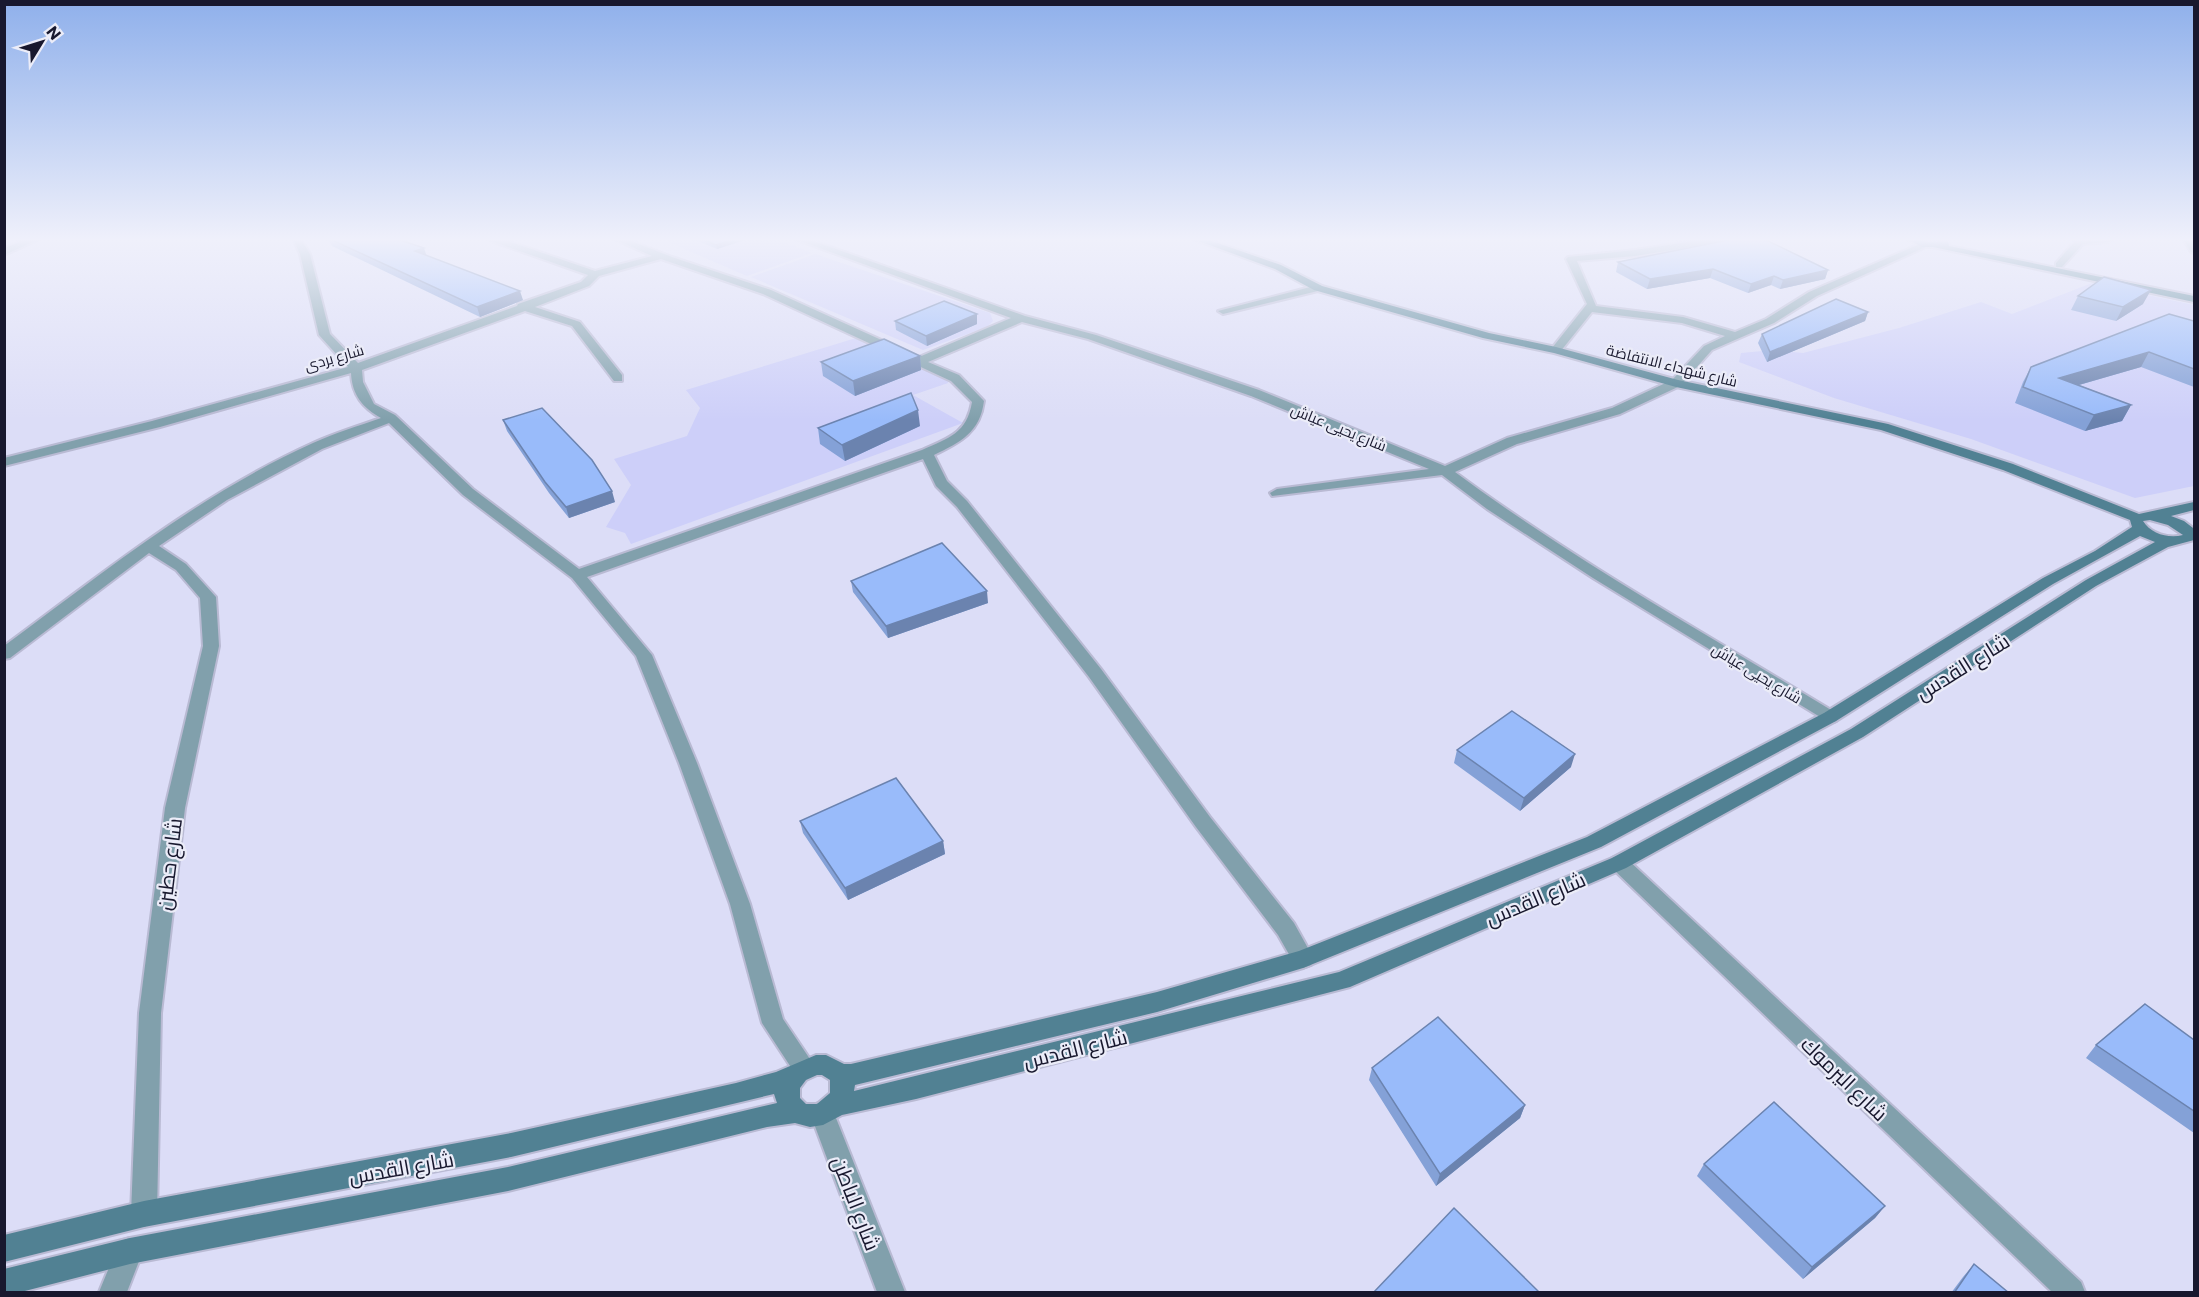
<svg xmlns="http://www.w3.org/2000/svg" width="2199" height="1297" font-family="Commissioner,Cairo,sans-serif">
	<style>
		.built { fill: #cdcff9 }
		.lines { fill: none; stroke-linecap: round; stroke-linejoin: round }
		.minor-casing { stroke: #b9bad3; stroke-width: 4 }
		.secondary-casing { stroke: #b9bad3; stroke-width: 4 }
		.minor { fill: #81a0ac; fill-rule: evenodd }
		.secondary { fill: #518193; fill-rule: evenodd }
		.wall { fill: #84a1d7 }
		.shaded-wall { fill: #6b83af }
		.building { fill: #99bbfa; stroke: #6b83af; stroke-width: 1.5 }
		.labels { text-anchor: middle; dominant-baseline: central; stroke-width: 4.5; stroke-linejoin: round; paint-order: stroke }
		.far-street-label { font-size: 15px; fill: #18182e; stroke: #ebecf8 }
		.near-street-label { font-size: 21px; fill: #18182e; stroke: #ebecf8 }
	</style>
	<rect width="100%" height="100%" fill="#dcddf7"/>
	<path class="built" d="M 661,239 L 776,239 L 812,253 L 747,276 Z
		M 815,254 L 990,313 L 993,321 L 987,327 L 923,350 L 751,277 Z
		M 2092,283 L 2194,305 L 2194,486 L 2135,498 L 1971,439 L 1834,398 L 1739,362 L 1741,353 L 1773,350 L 1803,353 L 1899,328 L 1981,302 L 2012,314 Z
		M 856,338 L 887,353 L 895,380 L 922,369 L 946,373 L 948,383 L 913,395 L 963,423 L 631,544 L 625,533 L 606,527 L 631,485 L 614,459 L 687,436 L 700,408 L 686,390 Z"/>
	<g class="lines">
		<g class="minor-casing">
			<path id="minor" d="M 28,239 L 40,239 L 4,255 L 4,248 Z
				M 293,239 L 301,239 L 310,254 L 330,334 L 358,363 L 517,306 L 518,304 L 581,282 L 588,275 L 491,241 L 490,239 L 502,239 L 595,271 L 652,256 L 614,239 L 626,239 L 672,257 L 771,290 L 919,357 L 1011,318 L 795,239 L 808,239 L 1025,316 L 1096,335 L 1259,390 L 1445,466 L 1507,438 L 1612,408 L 1672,380 L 1704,346 L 1725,336 L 1682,323 L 1592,312 L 1560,352 L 1552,352 L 1552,348 L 1587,304 L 1566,259 L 1568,257 L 1635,250 L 1707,239 L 1726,239 L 1722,242 L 1635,256 L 1577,261 L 1596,306 L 1683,317 L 1735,332 L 1766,319 L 1809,292 L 1922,243 L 1930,245 L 1817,296 L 1774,323 L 1712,350 L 1680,386 L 1620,414 L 1517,444 L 1455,472 C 1575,561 1708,635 1836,713 L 1839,717 L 1836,721 L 1830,723 L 1593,578 L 1487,509 L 1442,475 L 1272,496 L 1270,493 L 1277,489 L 1429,469 L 1251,396 L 1088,339 L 1022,322 L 928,362 L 959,375 L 984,401 C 980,432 961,442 934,455 L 947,481 L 967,501 L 1101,669 L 1210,817 L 1294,923 L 1314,959 L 1311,965 L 1303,968 L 1295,965 L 1278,935 L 1196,827 L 1089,677 L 957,507 L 936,486 L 923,459 L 587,577 L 652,655 L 697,763 L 750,904 L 783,1019 L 816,1068 L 812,1075 L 804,1079 L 796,1075 L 762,1023 L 730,904 L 679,763 L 636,656 L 572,578 L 463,495 L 389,423 L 322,449 L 227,500 L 159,546 L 186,564 L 216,597 L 219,646 L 185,808 L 161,1013 L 157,1214 L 153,1223 L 144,1227 L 135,1223 L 131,1214 L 139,1013 L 165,808 L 203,646 L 200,598 L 176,570 L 149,553 L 10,658 L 4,659 L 4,646 C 103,573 200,494 313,443 C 335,433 358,426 381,418 C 363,408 352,395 351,373 L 160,427 L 4,466 L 4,458 L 152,421 L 348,367 L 319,335 L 300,254 ZM 661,259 L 763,294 L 951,381 L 972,402 C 967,433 949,438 922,450 L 579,569 L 473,489 L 395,415 L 374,404 L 363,382 L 362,370 L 525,311 L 572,326 L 614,381 L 622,381 L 622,375 L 580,322 L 535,307 L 589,286 L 599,276 Z
				M 2077,239 L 2113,239 L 2108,242 L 2083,244 L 2062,267 L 2056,267 L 2056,263 Z
				M 2183,239 L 2191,239 L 2194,243 L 2194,253 L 2191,252 Z
				M 1318,285 L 1322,286 L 1322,290 L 1223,314 L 1218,311 Z
				M 1619,855 L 1626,858 L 2081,1282 L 2085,1292 L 2052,1292 L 1612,868 L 1609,863 L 1612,858 Z
				M 822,1102 L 831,1105 L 834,1113 L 905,1292 L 877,1292 L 810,1113 L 813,1105 Z
				M 130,1238 L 140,1241 L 143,1251 L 127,1292 L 99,1292 L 120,1241 Z"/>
		</g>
		<g class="secondary-casing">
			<path id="secondary" d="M 1193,239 L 1206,239 L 1281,265 L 1322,286 L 1489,333 L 1556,347 L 1678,380 L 1888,424 L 2013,464 L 2139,514 L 2194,502 L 2194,510 L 2171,516 L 2184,521 L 2193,528 L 2194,540 L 2168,547 L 2096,586 L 1863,737 L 1626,868 L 1350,987 L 916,1099 L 842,1115 L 823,1125 L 810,1127 L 795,1123 L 767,1127 L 508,1191 L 130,1264 L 21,1292 L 4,1292 L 4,1269 L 130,1238 L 508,1167 L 777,1103 L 774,1094 L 511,1157 L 144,1227 L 4,1262 L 4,1235 L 144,1201 L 511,1133 L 736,1083 L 776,1072 L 816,1055 L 826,1055 L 844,1064 L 851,1064 L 1157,992 L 1299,951 L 1587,837 L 1824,713 L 2043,578 L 2095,551 L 2132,527 L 2130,520 L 2003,470 L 1881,430 L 1676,387 L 1554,353 L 1483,338 L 1314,290 L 1275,269 ZM 2150,520 L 2168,525 L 2183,535 C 2169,539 2151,534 2143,521 ZM 2140,536 L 2155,542 L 2086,580 L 1851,729 L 1612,858 L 1339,972 L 854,1091 L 855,1085 L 1157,1012 L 1303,968 L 1601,847 L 1836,721 L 2053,584 ZM 817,1075 L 822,1075 L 830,1080 L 830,1093 L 817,1104 L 806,1104 L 800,1098 L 800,1088 L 806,1080 Z
				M 1907,239 C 1915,238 1920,241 1927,242 C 1934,243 1941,241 1948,242 L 1949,246 L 2194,296 L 2194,302 L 1933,247 L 1922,247 Z"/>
		</g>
		<use href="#minor" class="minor"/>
		<use href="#secondary" class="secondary"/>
	</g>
	<path class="wall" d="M 326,239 L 397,239 L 426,255 L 523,300 L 480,317 L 332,246 L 329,241 Z
		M 693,239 L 748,239 L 717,249 Z
		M 1618,262 L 1828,270 L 1825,279 L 1780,289 L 1771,285 L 1748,293 L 1710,278 L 1647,289 L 1616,272 Z
		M 2078,296 L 2143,304 L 2116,321 L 2071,310 Z
		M 1868,312 L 1865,321 L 1767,362 L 1758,343 L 1762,334 Z
		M 977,314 L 977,324 L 927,346 L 896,330 L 895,321 Z
		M 2194,321 L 2194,387 L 2141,367 L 2079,385 L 2131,405 L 2122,421 L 2085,431 L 2015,403 L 2023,382 L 2031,367 Z
		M 920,356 L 921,370 L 855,396 L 823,376 L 821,362 Z
		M 503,420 L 615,502 L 569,518 L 549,493 L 507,431 Z
		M 920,426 L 845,461 L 820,444 L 818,428 Z
		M 851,581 L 988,603 L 888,638 L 853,592 Z
		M 1457,750 L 1571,767 L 1520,811 L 1454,763 Z
		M 800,821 L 943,841 L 945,854 L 848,900 L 803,833 Z
		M 2194,1040 L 2194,1133 L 2086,1058 L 2096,1045 Z
		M 1372,1068 L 1525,1105 L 1520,1118 L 1436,1186 L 1369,1080 Z
		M 1704,1164 L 1885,1206 L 1875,1218 L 1803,1279 L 1697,1176 Z
		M 1974,1264 L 2009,1293 L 1951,1293 L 1963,1277 Z"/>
	<path class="shaded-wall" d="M 734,239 L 748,239 L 717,249 L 716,245 Z
		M 424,248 L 427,257 L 415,251 Z
		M 1713,269 L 1710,278 L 1647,289 L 1650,279 Z
		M 1828,270 L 1825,279 L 1780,289 L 1783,280 Z
		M 1774,276 L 1771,285 L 1748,293 L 1751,284 Z
		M 2151,290 L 2143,304 L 2116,321 L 2123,307 Z
		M 520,291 L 523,300 L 480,317 L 477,307 Z
		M 1868,312 L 1865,321 L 1767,362 L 1770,352 Z
		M 977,314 L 977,324 L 927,346 L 926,336 Z
		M 2149,352 L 2141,367 L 2051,393 L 2059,378 Z
		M 920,356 L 921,370 L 855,396 L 853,381 Z
		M 2131,405 L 2122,421 L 2085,431 L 2094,415 Z
		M 918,410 L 920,426 L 845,461 L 842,445 Z
		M 612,491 L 615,502 L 569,518 L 566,507 Z
		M 987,591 L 988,603 L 888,638 L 886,626 Z
		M 1575,754 L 1571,767 L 1520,811 L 1524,798 Z
		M 943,841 L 945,854 L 848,900 L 845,888 Z
		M 1525,1105 L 1520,1118 L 1436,1186 L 1440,1174 Z
		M 1885,1206 L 1875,1218 L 1803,1279 L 1812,1267 Z"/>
	<path class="building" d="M 330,239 L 397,239 L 424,248 L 415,251 L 520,291 L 477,307 Z
		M 702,239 L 734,239 L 716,245 Z
		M 1733,239 L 1764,239 L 1828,270 L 1783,280 L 1774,276 L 1751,284 L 1713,269 L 1650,279 L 1618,262 Z
		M 2104,277 L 2151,290 L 2123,307 L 2078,296 Z
		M 1836,299 L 1868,312 L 1770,352 L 1762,334 Z
		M 944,301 L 977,314 L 926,336 L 895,321 Z
		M 2169,314 L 2194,321 L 2194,369 L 2149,352 L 2059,378 L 2131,405 L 2094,415 L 2023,387 L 2031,367 Z
		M 884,339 L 920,356 L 853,381 L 821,362 Z
		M 911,393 L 918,410 L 842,445 L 818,428 Z
		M 542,408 L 592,460 L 612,491 L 566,507 L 545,482 L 503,420 Z
		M 942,543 L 987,591 L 886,626 L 851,581 Z
		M 1512,711 L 1575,754 L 1524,798 L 1457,750 Z
		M 896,778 L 943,841 L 845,888 L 800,821 Z
		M 2145,1004 L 2194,1040 L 2194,1111 L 2096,1045 Z
		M 1438,1017 L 1525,1105 L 1440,1174 L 1372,1068 Z
		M 1774,1102 L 1885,1206 L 1812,1267 L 1704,1164 Z
		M 1454,1208 L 1540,1293 L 1373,1293 Z
		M 1974,1264 L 2009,1293 L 1954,1293 Z"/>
	<linearGradient id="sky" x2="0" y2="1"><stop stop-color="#8fb0eb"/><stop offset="0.57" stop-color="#eff0fb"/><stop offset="1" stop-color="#eff0fb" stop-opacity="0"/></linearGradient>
	<rect width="2199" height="420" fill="url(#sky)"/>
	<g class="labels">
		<g class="far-street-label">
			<text transform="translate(334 357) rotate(-16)">شارع بردى</text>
			<text transform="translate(1672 365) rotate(14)">شارع شهداء الانتفاضة</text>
			<text transform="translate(1339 427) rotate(22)">شارع يحيى عياش</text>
			<text transform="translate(1757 673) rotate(31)">شارع يحيى عياش</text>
		</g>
		<g class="near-street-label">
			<text transform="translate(1962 666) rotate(-32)">شارع القدس</text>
			<text transform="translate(168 864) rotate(-83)">شارع حطين</text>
			<text transform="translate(1535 898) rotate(-23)">شارع القدس</text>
			<text transform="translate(1075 1048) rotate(-14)">شارع القدس</text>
			<text transform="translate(1845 1078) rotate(44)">ِشارع اليرموك</text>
			<text transform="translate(401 1167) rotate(-10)">شارع القدس</text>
			<text transform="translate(857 1203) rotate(69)">شارع الباطن</text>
		</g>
	</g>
	<rect width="2199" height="1297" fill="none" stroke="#18182e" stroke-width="12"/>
	<g transform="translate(42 42) rotate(52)" stroke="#ebecf8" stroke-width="4.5" paint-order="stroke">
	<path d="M0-4.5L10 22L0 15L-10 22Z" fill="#18182e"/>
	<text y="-9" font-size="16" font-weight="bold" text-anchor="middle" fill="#18182e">N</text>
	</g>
</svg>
